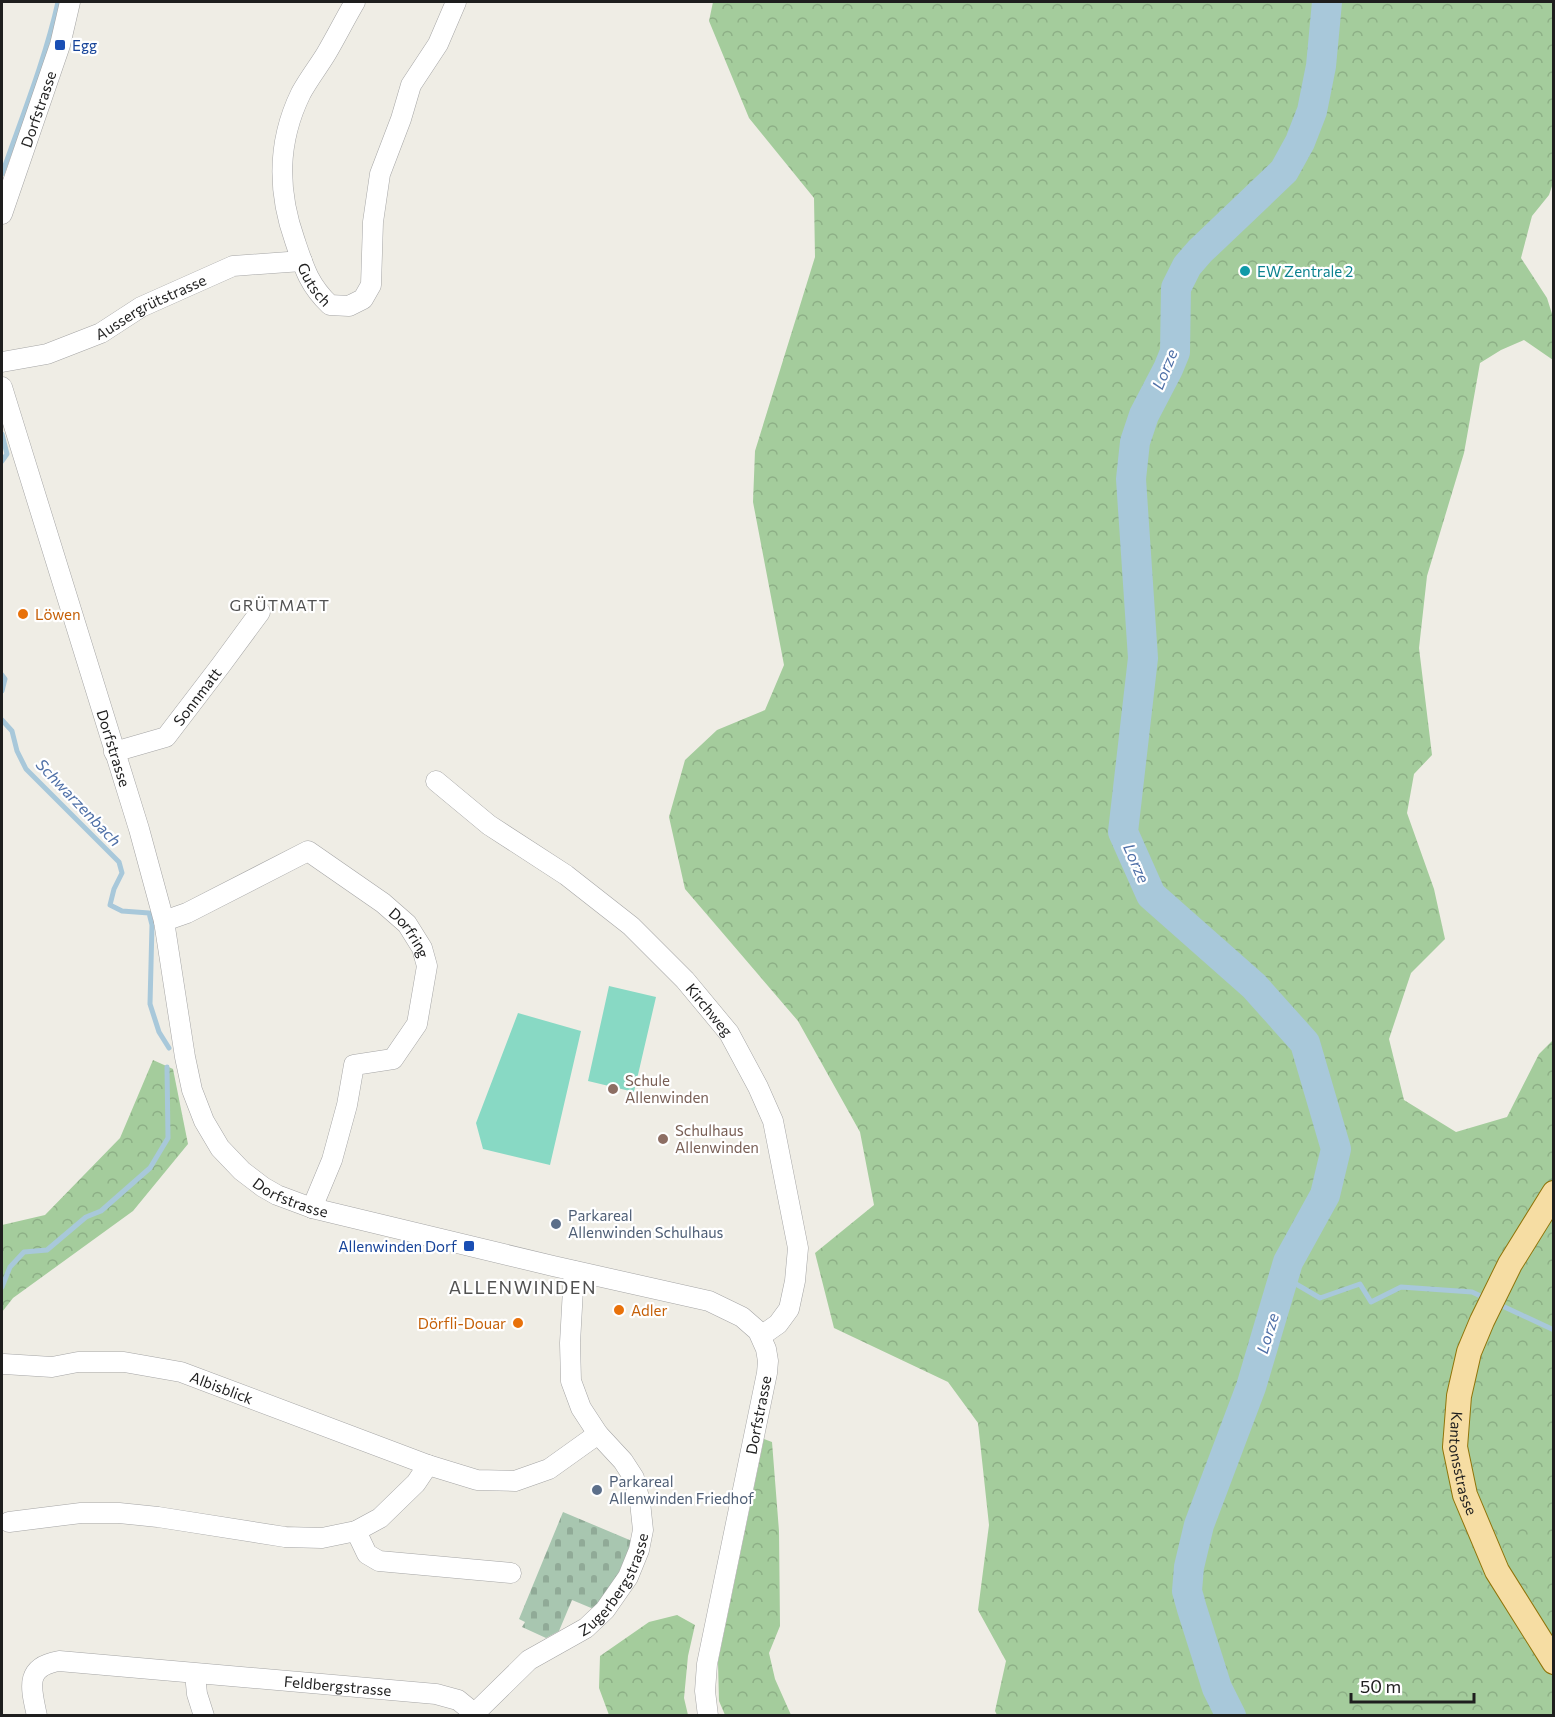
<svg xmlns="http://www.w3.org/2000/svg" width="1555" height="1717" font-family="Commissioner,sans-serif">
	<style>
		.forest { fill: url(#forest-crowns) }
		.cemetery { fill: url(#cemetery-stones) }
		.pitch { fill: #88d9c4 }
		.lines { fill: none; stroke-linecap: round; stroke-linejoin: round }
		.stream { stroke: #a8c8da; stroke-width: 5 }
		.river { stroke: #a8c8da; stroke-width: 30 }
		.minor-casing { stroke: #a5a5a5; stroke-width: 21 }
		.major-casing { stroke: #907409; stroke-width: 26 }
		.minor { stroke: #fff; stroke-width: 20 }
		.major { stroke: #f6dda3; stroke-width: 24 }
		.transit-dot { fill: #1a4fb4; stroke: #fff; stroke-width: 2 }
		.culture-dot { fill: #0f9aa8; stroke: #fff; stroke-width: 2 }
		.food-dot { fill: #e8710a; stroke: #fff; stroke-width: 2 }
		.education-dot { fill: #8d6e63; stroke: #fff; stroke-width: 2 }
		.service-dot { fill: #5c6f8a; stroke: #fff; stroke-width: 2 }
		.labels { text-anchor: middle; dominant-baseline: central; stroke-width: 4.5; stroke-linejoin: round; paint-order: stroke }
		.transit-label { font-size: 15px; fill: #164399; stroke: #fff; text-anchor: start }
		.street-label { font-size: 15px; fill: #1e1e1e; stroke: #fff }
		.culture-label { font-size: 15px; fill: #0d838f; stroke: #fff; text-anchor: start }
		.food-label { font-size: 15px; fill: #c56008; stroke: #fff; text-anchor: start }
		.education-label { font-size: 15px; fill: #785e54; stroke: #fff; text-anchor: start }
		.service-label { font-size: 15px; fill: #4e5e75; stroke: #fff; text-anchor: start }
		.water-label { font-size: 16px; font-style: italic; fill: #5071a8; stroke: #fff }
		.neighbourhood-label { font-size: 16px; letter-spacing: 1.5px; fill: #515151; stroke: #fff }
		.quarter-label { font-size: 18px; letter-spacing: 1.5px; fill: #515151; stroke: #fff }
	</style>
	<defs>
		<pattern id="forest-crowns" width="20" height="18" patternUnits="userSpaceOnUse" patternTransform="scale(1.5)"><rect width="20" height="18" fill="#a4cc9c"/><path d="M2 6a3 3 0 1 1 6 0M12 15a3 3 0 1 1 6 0" fill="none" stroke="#8daf86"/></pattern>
		<pattern id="cemetery-stones" width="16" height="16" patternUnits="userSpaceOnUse" patternTransform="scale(1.5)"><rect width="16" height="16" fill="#a8c6b0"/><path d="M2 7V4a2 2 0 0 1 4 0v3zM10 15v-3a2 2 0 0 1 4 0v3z" fill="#90aa97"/></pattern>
	</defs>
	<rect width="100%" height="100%" fill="#efede5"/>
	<path class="forest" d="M 713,2 L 1553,2 L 1553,183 L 1549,195 L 1532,216 L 1521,258 L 1547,298 L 1553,317 L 1553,360 L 1524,340 L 1501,350 L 1480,363 L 1464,453 L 1427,576 L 1419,648 L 1432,755 L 1414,774 L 1407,813 L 1434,889 L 1445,939 L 1411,973 L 1389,1039 L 1404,1100 L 1456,1132 L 1507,1117 L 1539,1054 L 1553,1040 L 1553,1715 L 997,1715 L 995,1711 L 1006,1661 L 978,1610 L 989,1525 L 978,1423 L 948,1382 L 834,1328 L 815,1253 L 874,1205 L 860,1132 L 798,1021 L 685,889 L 669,817 L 685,760 L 717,730 L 765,710 L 784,665 L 753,502 L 755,451 L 815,257 L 814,198 L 749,118 L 709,21 Z
		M 153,1060 L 173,1069 L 188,1144 L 133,1211 L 13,1298 L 2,1312 L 2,1225 L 45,1215 L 120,1138 Z
		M 764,1439 L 772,1442 L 779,1531 L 780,1626 L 769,1653 L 775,1679 L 791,1715 L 725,1715 L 719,1701 L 718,1662 Z
		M 677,1615 L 695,1625 L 688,1656 L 684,1698 L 688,1715 L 609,1715 L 599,1688 L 600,1656 L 649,1622 Z"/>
	<path class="cemetery" d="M 563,1512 L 632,1541 L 614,1584 L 596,1610 L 572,1600 L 559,1631 L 546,1638 L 522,1627 L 525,1622 L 519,1619 Z"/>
	<path class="pitch" d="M 609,986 L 656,997 L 634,1092 L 588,1081 Z
		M 518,1013 L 581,1031 L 550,1165 L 483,1149 L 476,1123 Z"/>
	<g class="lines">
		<path class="stream" d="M 2,174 C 22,117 45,60 58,2
			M 2,434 L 7,454 L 2,461
			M 2,675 L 5,679 L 2,691
			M 2,720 L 12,731 L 17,751 L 26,769 L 119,862 L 122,873 L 114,889 L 110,905 L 122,911 L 149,913 L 152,925 L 150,1004 L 159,1032 L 169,1048
			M 1284,1277 L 1320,1298 L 1360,1284 L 1371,1302 L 1401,1287 L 1472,1292 L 1487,1299
			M 2,1287 L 10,1267 L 24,1252 L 47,1250 L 86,1217 L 101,1211 L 150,1168 L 168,1138 L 167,1067
			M 1498,1304 L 1554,1330"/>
		<path class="river" d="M 1231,1716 L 1217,1688 L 1192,1609 L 1187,1591 L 1189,1567 L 1199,1525 L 1251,1387 L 1288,1262 L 1325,1195 L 1336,1149 L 1305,1043 L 1254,986 L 1151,895 L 1123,832 L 1143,658 L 1131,479 L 1135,442 L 1144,415 L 1168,369 L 1175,352 L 1176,288 L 1187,266 L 1200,251 L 1284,171 L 1300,142 L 1312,111 L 1321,66 L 1327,2"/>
		<g class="minor-casing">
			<g id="minor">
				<path id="s1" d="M 355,2 C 345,19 336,37 326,54 C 318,67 308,80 301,93 C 277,142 277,190 295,241 C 304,268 309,285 330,305 L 349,306 L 363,299 L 371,285 L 373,222 L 380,174 L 401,119 L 411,85 L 438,44 L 456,2"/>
				<path id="s2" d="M 2,214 L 60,45 L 70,2"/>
				<path id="s3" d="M 2,362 L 47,354 L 101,333 L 141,307 L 233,266 L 302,261"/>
				<path id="s4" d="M 2,387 L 139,829 L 164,921 L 185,1057 L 192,1090 L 204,1121 L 220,1148 L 242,1171 L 263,1187 L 277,1195 L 312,1208 L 553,1266 L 709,1301 L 742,1317 L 758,1331 L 766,1349 L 768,1361 L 767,1373 L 707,1664 L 705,1691 L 708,1716"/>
				<path id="s5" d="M 114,752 L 166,737 L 221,665 L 260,612"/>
				<path id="s6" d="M 436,781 L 489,825 L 566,875 L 631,926 L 685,980 L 729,1033 L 758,1087 L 773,1121 L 798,1248 L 795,1281 L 789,1309 L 778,1324 L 761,1336"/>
				<path id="s7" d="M 164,921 L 187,913 L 308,851 L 383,903 L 407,924 L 422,948 L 427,966 L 417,1024 L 393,1059 L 354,1065 L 347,1105 L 332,1160 L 312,1208"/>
				<path id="s8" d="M 4,1364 L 52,1367 L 78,1362 L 124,1362 L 181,1372 L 428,1465 L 477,1480 L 515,1481 L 549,1469 L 598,1434"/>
				<path d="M 9,1522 L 81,1513 L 119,1513 L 158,1517 L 285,1537 L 322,1538 L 356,1531 L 380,1518 L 416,1483 L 428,1465"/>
				<path d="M 356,1531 L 367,1554 L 379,1561 L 511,1573"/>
				<path d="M 195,1674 L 197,1694 L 204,1716"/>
				<path id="s9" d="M 37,1716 C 31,1688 24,1667 59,1661 L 436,1694 L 458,1700 L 474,1713"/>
				<path id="s10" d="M 472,1716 L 529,1660 L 586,1628 L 605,1610 L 628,1577 L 639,1550 L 643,1530 L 640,1502 L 634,1478 L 623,1461 L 598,1434 L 581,1408 L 571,1381 L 570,1343 L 574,1271"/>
			</g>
		</g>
		<g class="major-casing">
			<g id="major">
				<path id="s11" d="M 1554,1193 L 1510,1264 L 1482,1321 L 1469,1352 L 1459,1396 L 1455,1447 L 1465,1495 L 1497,1571 L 1554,1662"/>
			</g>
		</g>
		<use href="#minor" class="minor"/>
		<use href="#major" class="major"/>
	</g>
	<g class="transit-dot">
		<rect x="54" y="39" width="12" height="12" rx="3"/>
		<rect x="463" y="1240" width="12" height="12" rx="3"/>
	</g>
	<circle class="culture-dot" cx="1245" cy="271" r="6"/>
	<g class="food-dot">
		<circle cx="23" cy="614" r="6"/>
		<circle cx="619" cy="1310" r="6"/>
		<circle cx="518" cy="1323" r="6"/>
	</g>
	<g class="education-dot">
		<circle cx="613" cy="1089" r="6"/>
		<circle cx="663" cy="1139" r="6"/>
	</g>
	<g class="service-dot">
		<circle cx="556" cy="1224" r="6"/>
		<circle cx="597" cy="1490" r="6"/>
	</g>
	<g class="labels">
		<g class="transit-label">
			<text x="72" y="45">Egg</text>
			<text x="457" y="1246" text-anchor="end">Allenwinden Dorf</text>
		</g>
		<g class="street-label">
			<text stroke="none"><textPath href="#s2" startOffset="111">Dorfstrasse</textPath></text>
			<text stroke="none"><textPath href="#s1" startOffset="306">Gutsch</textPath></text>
			<text stroke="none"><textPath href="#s3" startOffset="160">Aussergrütstrasse</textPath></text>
			<text stroke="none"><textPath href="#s5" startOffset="105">Sonnmatt</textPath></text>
			<text stroke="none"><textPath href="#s4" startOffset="378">Dorfstrasse</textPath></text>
			<text stroke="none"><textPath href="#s7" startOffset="292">Dorfring</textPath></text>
			<text stroke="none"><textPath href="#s6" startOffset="358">Kirchweg</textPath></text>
			<text stroke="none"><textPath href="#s4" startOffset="882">Dorfstrasse</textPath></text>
			<text stroke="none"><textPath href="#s8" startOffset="222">Albisblick</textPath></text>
			<text transform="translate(758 1415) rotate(-79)">Dorfstrasse</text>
			<text stroke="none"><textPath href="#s11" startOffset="294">Kantonsstrasse</textPath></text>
			<text stroke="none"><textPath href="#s10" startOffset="198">Zugerbergstrasse</textPath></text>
			<text stroke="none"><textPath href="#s9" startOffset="351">Feldbergstrasse</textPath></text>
		</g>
		<g class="culture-label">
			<text x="1257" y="271">EW Zentrale 2</text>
		</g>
		<g class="food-label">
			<text x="35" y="614">Löwen</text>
			<text x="631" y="1310">Adler</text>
			<text x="506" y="1323" text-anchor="end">Dörfli-Douar</text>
		</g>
		<g class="education-label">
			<text x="625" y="1080">Schule<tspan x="625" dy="17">Allenwinden</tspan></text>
			<text x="675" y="1130">Schulhaus<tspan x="675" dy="17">Allenwinden</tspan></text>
		</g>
		<g class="service-label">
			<text x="568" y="1215">Parkareal<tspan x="568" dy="17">Allenwinden Schulhaus</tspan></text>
			<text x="609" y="1481">Parkareal<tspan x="609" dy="17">Allenwinden Friedhof</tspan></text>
		</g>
		<g class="water-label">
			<text transform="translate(1164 369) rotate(-68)">Lorze</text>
			<text transform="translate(79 802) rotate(46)">Schwarzenbach</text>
			<text transform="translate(1137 863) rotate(66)">Lorze</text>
			<text transform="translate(1267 1333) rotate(-73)">Lorze</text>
		</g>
		<g class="neighbourhood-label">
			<text x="280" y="604">GRÜTMATT</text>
		</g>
		<g class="quarter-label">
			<text x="523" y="1287">ALLENWINDEN</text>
		</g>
	</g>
	<rect width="1555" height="1717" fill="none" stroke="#1e1e1e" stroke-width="6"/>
	<path d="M1351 1693v9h123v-9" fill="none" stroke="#1e1e1e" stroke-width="3"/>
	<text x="1360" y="1693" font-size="18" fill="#1e1e1e" stroke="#ffffff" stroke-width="4.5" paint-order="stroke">50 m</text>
</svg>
